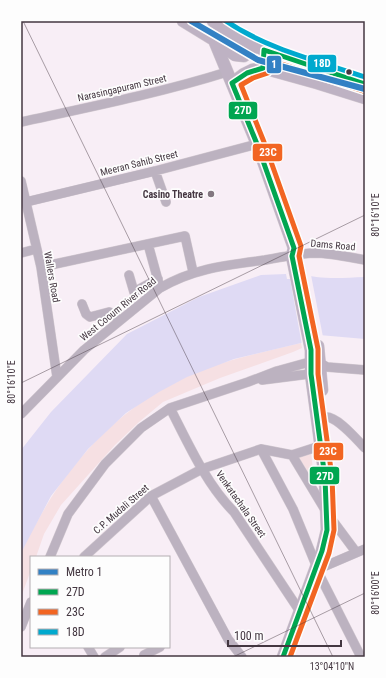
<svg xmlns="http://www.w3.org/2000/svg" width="386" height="678" font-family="'Roboto Condensed',sans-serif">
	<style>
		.green { fill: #f6e0e3 }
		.water { fill: #dfdaf4 }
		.pier { fill: #f8eef6 }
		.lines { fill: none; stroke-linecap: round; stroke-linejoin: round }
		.minor-casing { stroke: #d3cad1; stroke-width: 10 }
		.major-casing { stroke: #d3cad1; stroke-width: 13 }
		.minor { stroke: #bcb2c0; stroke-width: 9 }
		.major { stroke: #beb2c3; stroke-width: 12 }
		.bus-1-casing { stroke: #fdfdfd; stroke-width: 8 }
		.bus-2-casing { stroke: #fdfdfd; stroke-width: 8 }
		.bus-3-casing { stroke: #fdfdfd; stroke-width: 8 }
		.bus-1 { stroke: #00a651; stroke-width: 5 }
		.bus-2 { stroke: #f26522; stroke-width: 5 }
		.bus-3 { stroke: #00a9ce; stroke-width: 5 }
		.metro-1-casing { stroke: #fdfdfd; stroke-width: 9 }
		.metro-1 { stroke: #3281c4; stroke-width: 6 }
		.ticks { fill: none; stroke: #443741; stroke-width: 1; stroke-opacity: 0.45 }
		.bus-dot { fill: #443741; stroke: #fdfdfd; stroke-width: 1.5 }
		.poi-dot { fill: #837780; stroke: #fdfdfd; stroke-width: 1.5 }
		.labels { text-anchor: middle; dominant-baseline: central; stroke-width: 3.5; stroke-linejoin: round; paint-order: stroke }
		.street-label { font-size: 10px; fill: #443741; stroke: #fdfdfd }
		.poi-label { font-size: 10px; font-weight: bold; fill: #443741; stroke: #fdfdfd; text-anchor: end }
		.line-badge { stroke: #fdfdfd; stroke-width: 1.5 }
		.badge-label { font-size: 11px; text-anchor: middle; font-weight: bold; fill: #fff }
		.neatline { fill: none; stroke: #443741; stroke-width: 1.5 }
		.ticks-label { font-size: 10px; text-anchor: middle; fill: #443741 }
	</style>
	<rect width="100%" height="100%" fill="#f8eef6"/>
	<path class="green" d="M 301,343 L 302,348 L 293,352 L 220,378 L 163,402 L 139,422 L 115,445 L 61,505 L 44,534 L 36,557 L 31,557 L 31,570 L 21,597 C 21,588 19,559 22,551 C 25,541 32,531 37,522 C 71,459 122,406 187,376 C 224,360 263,352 301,343 Z
		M 311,451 L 314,482 L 298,456 Z"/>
	<path class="water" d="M 297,273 C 321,280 340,278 365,277 L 365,339 L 319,335 L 301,343 L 234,359 L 187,377 L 159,392 L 126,413 L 88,449 L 51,496 L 21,553 L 21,450 L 51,412 L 127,334 L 199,297 L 261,275 L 286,274 Z"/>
	<path class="pier" d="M 301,272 L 311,275 L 323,337 L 320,337 L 302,345 L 290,279 L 287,279 L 286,274 Z"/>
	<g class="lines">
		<g class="minor-casing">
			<path id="minor" d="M 21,122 C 90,107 160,93 227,72
				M 155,171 L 166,202
				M 21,181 L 41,267 L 57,377
				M 26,202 L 155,171 L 257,144
				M 148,244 L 159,284
				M 21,253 L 36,249
				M 41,267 L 185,236 L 193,272
				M 129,275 L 134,292 L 158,279
				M 82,304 L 86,314 L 90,317 L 109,312 L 112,313 L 119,321
				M 262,380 L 317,373
				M 170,408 C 188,443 206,484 234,512 L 299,610
				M 21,414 L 84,350 L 160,288 C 194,268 227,265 265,260 C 281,257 297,254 314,253 C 330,253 348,257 365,260
				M 326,417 C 338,417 356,439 365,448
				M 261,449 L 293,509 L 316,565
				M 292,455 L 320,446
				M 151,496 L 228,639 L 242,657
				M 50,557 L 68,514 L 105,464 L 141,428 L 170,408 L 248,382 L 277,371 L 306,363 L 320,363 L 327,367 L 365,370
				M 84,557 L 151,496 L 202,469 L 261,449 L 292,455 L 327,513 L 356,552
				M 323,567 L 365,549
				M 320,576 L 361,657
				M 21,627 L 31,602
				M 88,647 L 94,657
				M 144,655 L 160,647
				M 105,657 L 120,647"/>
		</g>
		<g class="major-casing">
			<path id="major" d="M 183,21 L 214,40 L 235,55 L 244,56 L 256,46
				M 213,21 L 237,37 L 264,50 L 365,84
				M 214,40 L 257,144 L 294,248 L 292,256 L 311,350 L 311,374 L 325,478 L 327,530 L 322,551 L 283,657
				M 232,83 L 244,74 L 252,70 L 263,68 L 317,83 L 365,98
				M 318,346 L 322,390"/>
		</g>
		<use href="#minor" class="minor"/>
		<use href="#major" class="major"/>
		<g class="bus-1-casing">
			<path id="bus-1" d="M 283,657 L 322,551 L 327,530 L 325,478 L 311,374 L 311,350 L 292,256 L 294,248 L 257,144 L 232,83 L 247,73 L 263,68 L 264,50 L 365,84"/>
		</g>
		<g class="bus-2-casing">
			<path id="bus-2" d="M 290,657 L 329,553 L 334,530 L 332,477 L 318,374 L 318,349 L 299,256 L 301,246 L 264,142 L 241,85 L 253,78 L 268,73 L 270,70 L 270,60 L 363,91"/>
		</g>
		<g class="bus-3-casing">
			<path id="bus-3" d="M 226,21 C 267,49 318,61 365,77"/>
		</g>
		<use href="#bus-1" class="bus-1"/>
		<use href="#bus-2" class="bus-2"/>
		<use href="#bus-3" class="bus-3"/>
		<g class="metro-1-casing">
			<path id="metro-1" d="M 191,21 L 258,60 L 365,89"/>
		</g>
		<use href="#metro-1" class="metro-1"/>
	</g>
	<path class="ticks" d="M 23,21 L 333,657M 21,383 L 365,215M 233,657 L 365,593"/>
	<circle class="bus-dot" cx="349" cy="72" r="3.5"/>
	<circle class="poi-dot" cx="211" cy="194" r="4"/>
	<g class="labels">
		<g class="street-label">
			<text transform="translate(122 88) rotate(-13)">Narasingapuram Street</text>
			<text transform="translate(139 163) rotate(-14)">Meeran Sahib Street</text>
			<text transform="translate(333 245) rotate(5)">Dams Road</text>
			<text transform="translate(52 277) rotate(80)">Wallers Road</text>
			<text transform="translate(118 309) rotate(-39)">West Cooum River Road</text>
			<text transform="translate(241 504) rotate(55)">Venkatachala Street</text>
			<text transform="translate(121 509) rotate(-41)">C.P. Mudali Street</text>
		</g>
		<g class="poi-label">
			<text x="203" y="194">Casino Theatre</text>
		</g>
	</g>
	<g class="line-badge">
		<rect x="307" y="54" width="30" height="19" rx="4" fill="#00a9ce"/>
		<rect x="266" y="55" width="16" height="19" rx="4" fill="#3281c4"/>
		<rect x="228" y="101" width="30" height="19" rx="4" fill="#00a651"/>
		<rect x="252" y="143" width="31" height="19" rx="4" fill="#f26522"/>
		<rect x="313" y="442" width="31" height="19" rx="4" fill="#f26522"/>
		<rect x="309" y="466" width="31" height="19" rx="4" fill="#00a651"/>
	</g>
	<g class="badge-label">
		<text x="322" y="67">18D</text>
		<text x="274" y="68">1</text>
		<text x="243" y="114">27D</text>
		<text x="268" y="156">23C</text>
		<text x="328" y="455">23C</text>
		<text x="325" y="480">27D</text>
	</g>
	<rect width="386" height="678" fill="none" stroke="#fdfdfd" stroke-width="44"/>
	<rect x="30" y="556" width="140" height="92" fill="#fdfdfd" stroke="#b3aeb2"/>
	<rect x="38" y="569" width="20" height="6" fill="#3281c4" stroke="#b3aeb2"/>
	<text x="66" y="576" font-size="12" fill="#443741">Metro 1</text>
	<rect x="38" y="589" width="20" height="6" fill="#00a651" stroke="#b3aeb2"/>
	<text x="66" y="596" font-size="12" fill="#443741">27D</text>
	<rect x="38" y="609" width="20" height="6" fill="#f26522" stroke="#b3aeb2"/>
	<text x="66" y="616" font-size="12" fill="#443741">23C</text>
	<rect x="38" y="629" width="20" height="6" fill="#00a9ce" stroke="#b3aeb2"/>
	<text x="66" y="636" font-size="12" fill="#443741">18D</text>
	<path d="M228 640v6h113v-6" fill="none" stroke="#443741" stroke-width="2"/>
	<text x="234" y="640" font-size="12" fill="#443741" stroke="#fdfdfd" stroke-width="3" paint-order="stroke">100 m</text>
	<rect x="22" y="22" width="342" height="634" class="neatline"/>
	<g class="ticks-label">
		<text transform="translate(375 215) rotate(-90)" y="4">80°16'10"E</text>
		<text transform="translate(11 382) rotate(-90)" y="4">80°16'10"E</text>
		<text transform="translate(375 593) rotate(-90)" y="4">80°16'00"E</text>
		<text x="332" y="670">13°04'10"N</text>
	</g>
</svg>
